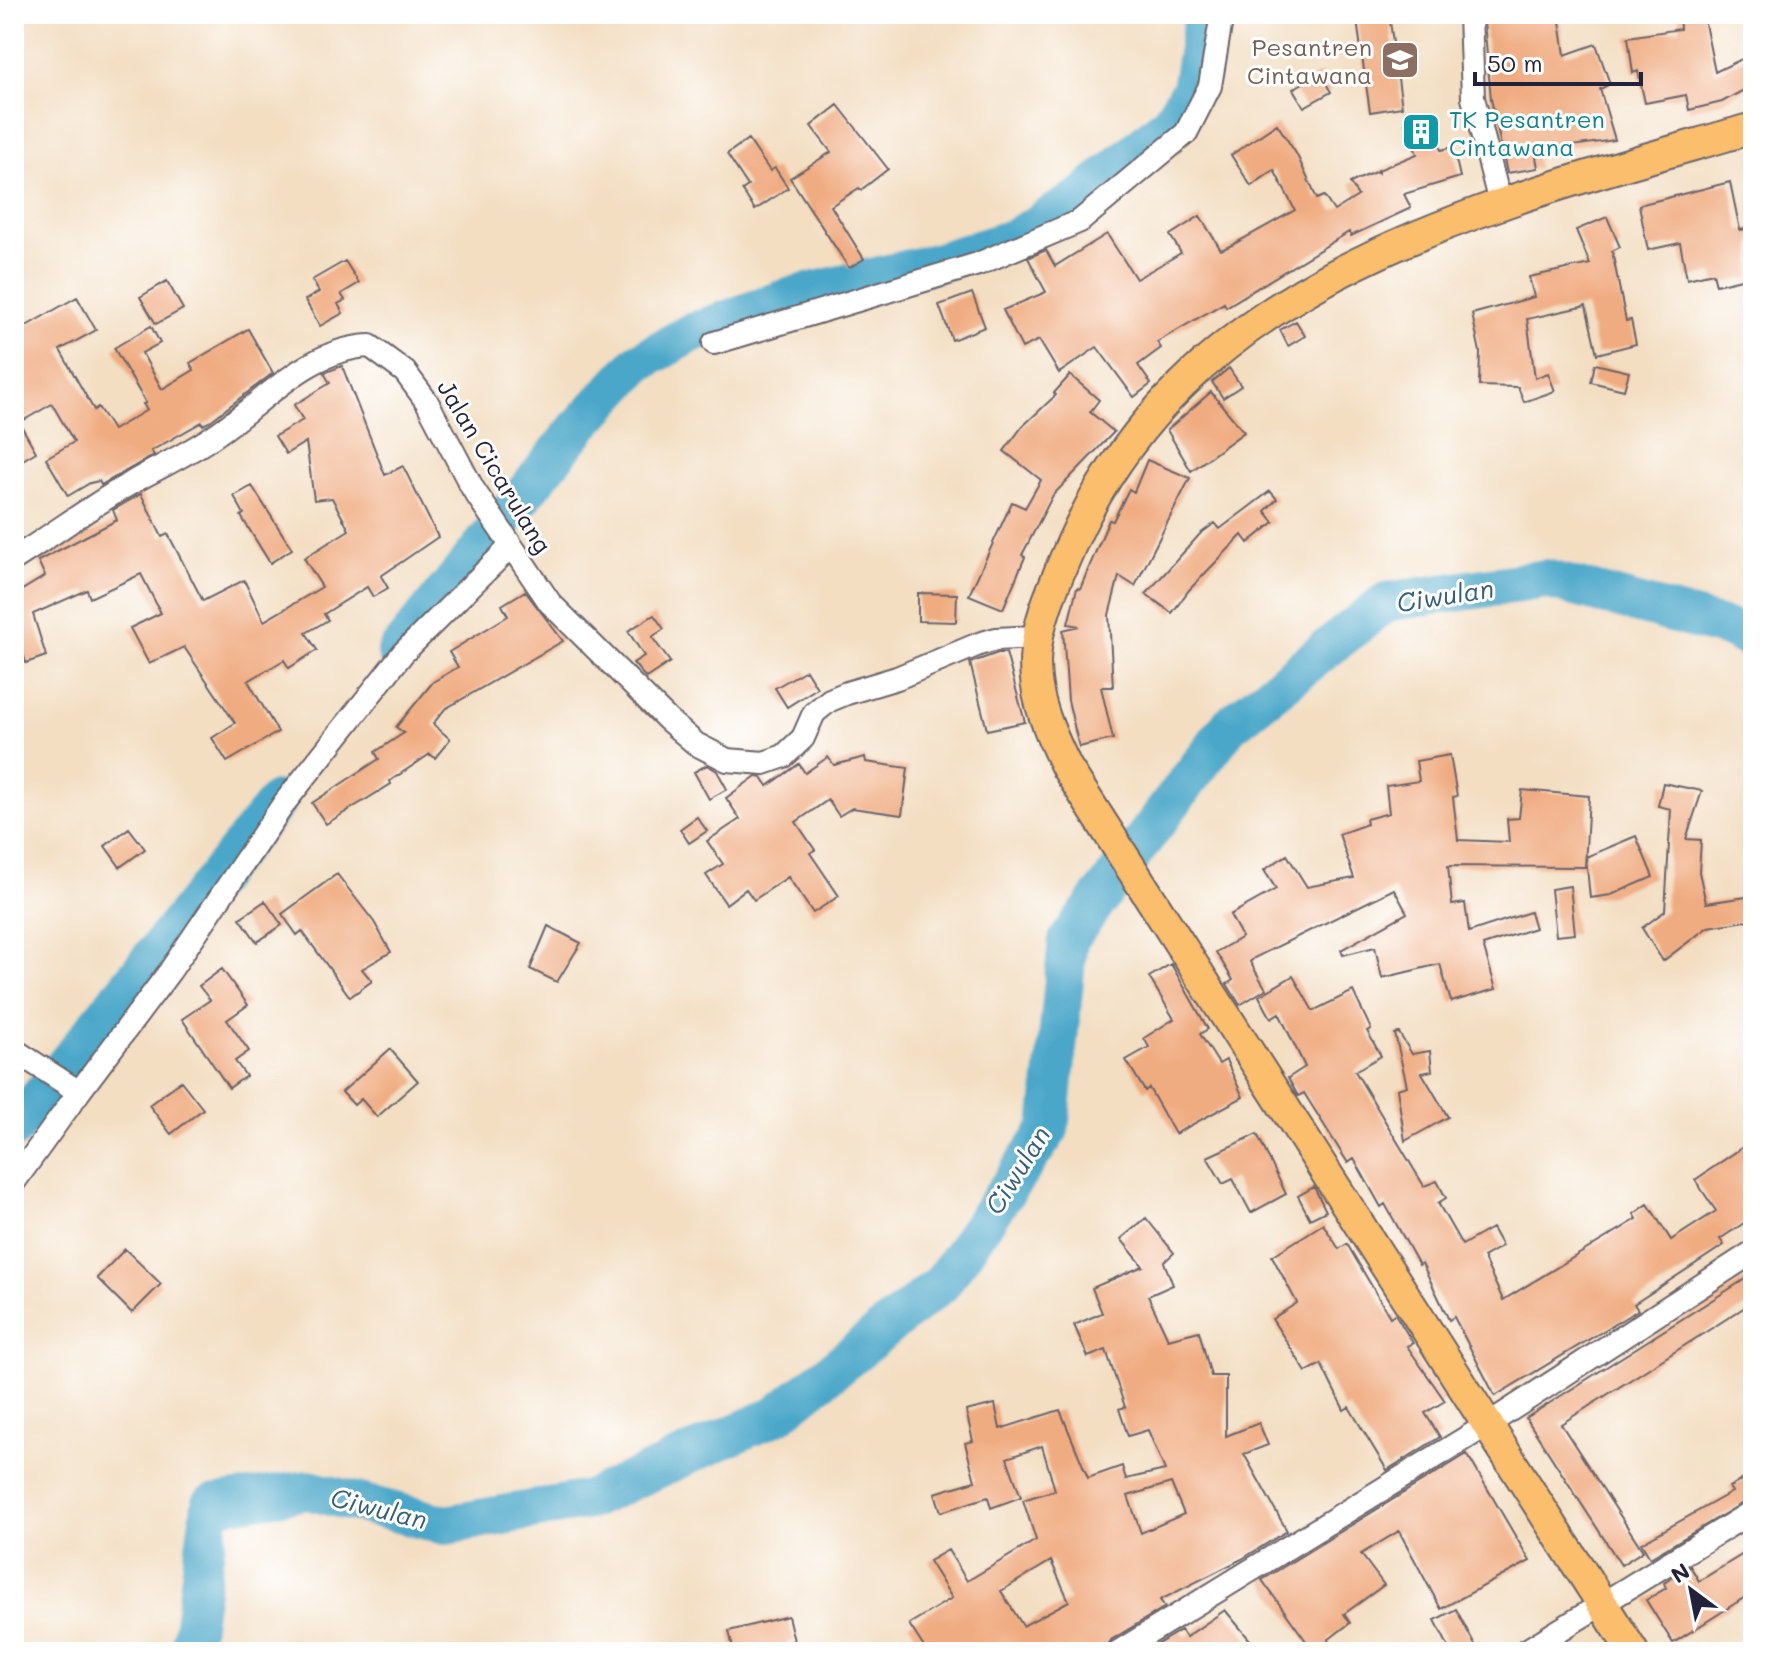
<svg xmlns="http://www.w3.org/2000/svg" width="1767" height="1666" font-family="Mali,sans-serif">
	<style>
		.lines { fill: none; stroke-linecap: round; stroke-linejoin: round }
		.river { stroke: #4ba7c9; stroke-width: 40 }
		.building { fill: #f0ac81; fill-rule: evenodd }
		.minor-casing { stroke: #6b646a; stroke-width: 26 }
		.major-casing { stroke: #6b646a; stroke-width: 34 }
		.minor { stroke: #fff; stroke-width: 22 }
		.major { stroke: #fabe6d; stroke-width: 30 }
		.labels { text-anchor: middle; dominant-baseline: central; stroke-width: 6; stroke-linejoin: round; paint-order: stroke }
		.education-label { font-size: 24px; fill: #785e54; stroke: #fff; text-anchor: end }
		.culture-label { font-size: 24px; fill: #0d838f; stroke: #fff; text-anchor: start }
		.street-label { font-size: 24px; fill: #22223b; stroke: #fff }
		.water-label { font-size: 26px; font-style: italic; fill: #345e7b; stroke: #fff }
	</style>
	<rect width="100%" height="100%" fill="#fff"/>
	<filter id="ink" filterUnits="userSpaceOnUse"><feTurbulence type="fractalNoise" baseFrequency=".0125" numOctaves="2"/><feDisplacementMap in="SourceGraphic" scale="16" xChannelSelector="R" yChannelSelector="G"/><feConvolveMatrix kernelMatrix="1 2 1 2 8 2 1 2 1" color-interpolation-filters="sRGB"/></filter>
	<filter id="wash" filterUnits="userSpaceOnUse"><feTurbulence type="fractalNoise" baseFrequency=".006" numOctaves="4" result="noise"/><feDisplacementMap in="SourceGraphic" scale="32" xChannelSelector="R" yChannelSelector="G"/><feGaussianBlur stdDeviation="1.8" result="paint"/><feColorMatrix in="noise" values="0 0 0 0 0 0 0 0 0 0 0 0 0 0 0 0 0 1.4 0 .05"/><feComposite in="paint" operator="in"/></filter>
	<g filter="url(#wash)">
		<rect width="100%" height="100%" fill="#f3dec2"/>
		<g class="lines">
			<path class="river" d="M 397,652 L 575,431 L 638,363 L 691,333 L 790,297 L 936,263 L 1015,238 L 1082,197 L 1170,122 L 1191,89 L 1204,14
				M 14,1129 L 277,801
				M 190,1652 L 211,1505 L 308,1490 L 446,1525 L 588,1500 L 777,1415 L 941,1284 L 1049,1129 L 1068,940 L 1229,726 L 1386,602 L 1546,579 L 1734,630 L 1753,641"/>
		</g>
		<g id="blocks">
			<path class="building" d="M 1356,14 L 1389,14 L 1402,107 L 1370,112 Z
				M 1532,14 L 1559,14 L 1565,55 L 1596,44 L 1610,84 L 1600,89 L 1615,140 L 1535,151 L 1538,168 L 1507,173 L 1491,99 L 1484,21 Z
				M 1679,14 L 1703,14 L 1715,72 L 1746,57 L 1753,74 L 1753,85 L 1722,102 L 1689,110 L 1686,95 L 1645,103 L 1638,71 L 1633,73 L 1628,37 L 1680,29 Z
				M 1320,73 L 1331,92 L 1304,107 L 1293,89 Z
				M 838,105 L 888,169 L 861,190 L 859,188 L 831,206 L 864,259 L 849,268 L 790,178 L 831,152 L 811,126 Z
				M 1427,114 L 1441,150 L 1453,147 L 1460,177 L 1404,194 L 1411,208 L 1351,236 L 1349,232 L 1226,307 L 1224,303 L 1157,342 L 1161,348 L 1138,365 L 1151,384 L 1134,397 L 1097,347 L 1059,373 L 1039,340 L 1022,348 L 1003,310 L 1046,292 L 1028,258 L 1046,250 L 1055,266 L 1107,234 L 1136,279 L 1181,253 L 1170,235 L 1200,216 L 1221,250 L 1232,245 L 1295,210 L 1274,170 L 1251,186 L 1231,155 L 1277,124 L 1297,155 L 1317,199 L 1324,196 L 1334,211 L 1358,196 L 1350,183 L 1377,171 L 1379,174 L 1378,170 L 1417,154 L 1405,123 Z
				M 748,139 L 770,171 L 775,168 L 788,188 L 755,210 L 742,190 L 748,186 L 727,154 Z
				M 1730,182 L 1740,230 L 1753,228 L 1750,277 L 1716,285 L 1713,273 L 1687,279 L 1680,243 L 1648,250 L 1639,205 Z
				M 1607,217 L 1620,247 L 1612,251 L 1626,321 L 1631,320 L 1636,344 L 1597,354 L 1586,306 L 1527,319 L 1535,378 L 1548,373 L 1555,391 L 1524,402 L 1518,387 L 1479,386 L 1480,352 L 1472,314 L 1534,297 L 1529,277 L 1590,264 L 1576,230 Z
				M 345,261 L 359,283 L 341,294 L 345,300 L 338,304 L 343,313 L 320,326 L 305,300 L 319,292 L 312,280 Z
				M 167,281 L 183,309 L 156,324 L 140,297 Z
				M 972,293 L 985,327 L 952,340 L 939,305 Z
				M 77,297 L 96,330 L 60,350 L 94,410 L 98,407 L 113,430 L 147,410 L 143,404 L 146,403 L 114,348 L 151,326 L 160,343 L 142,353 L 162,389 L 194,370 L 190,363 L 248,329 L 273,373 L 209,422 L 203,425 L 202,422 L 151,451 L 154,455 L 101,485 L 99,481 L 90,483 L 68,496 L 46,458 L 74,442 L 52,404 L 24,420 L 14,403 L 14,333 Z
				M 1296,321 L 1305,336 L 1288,346 L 1280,330 Z
				M 1595,364 L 1629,372 L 1624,390 L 1591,382 Z
				M 342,366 L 385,475 L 403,466 L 438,537 L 381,576 L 388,588 L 373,597 L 367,587 L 324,614 L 328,620 L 306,633 L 317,650 L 289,668 L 284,660 L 248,681 L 278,732 L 227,762 L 212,738 L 235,723 L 184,647 L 149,664 L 130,628 L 161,613 L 141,574 L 90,598 L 87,590 L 33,614 L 46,656 L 26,663 L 14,624 L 14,595 L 45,576 L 38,561 L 117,520 L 113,510 L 141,494 L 162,537 L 168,534 L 203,601 L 244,580 L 264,621 L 322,587 L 304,558 L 349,530 L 332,498 L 314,500 L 306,442 L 286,454 L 275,436 L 303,420 L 294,405 L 330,383 L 324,373 Z
				M 1229,368 L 1241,386 L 1223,398 L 1212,382 Z
				M 1070,375 L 1099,400 L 1090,412 L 1114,432 L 1053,495 L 1022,555 L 1025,557 L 1003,609 L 969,595 L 1012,502 L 1025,508 L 1041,480 L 1004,451 L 1022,427 L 1056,395 L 1054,393 Z
				M 1211,392 L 1244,432 L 1191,471 L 1167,430 Z
				M 14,413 L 36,452 L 14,465 Z
				M 1147,460 L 1190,478 L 1135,586 L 1119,576 L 1109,615 L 1113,687 L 1101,687 L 1113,739 L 1079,747 L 1068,700 L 1063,630 L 1079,626 L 1068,624 L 1077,588 L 1080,589 L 1109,520 L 1113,521 L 1129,489 L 1134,492 Z
				M 252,486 L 292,549 L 270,563 L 241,516 L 244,514 L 234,496 Z
				M 1270,491 L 1277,499 L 1265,511 L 1274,522 L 1248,543 L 1242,535 L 1189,590 L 1172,613 L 1146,594 L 1200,534 L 1215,523 L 1220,529 Z
				M 525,591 L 563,641 L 445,709 L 433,724 L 450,739 L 435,758 L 430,754 L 390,781 L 391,784 L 326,824 L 312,803 L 379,759 L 375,752 L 404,733 L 396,727 L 433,682 L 458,667 L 449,652 L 508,616 L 502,605 Z
				M 918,593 L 957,594 L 956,622 L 918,621 Z
				M 654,615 L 664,629 L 652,637 L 670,662 L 646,678 L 633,663 L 644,656 L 628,631 Z
				M 998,653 L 1006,653 L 1025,722 L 987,730 L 970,663 Z
				M 806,670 L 817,688 L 787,707 L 775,688 Z
				M 1450,755 L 1457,796 L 1453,797 L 1458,840 L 1509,842 L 1507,819 L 1519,818 L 1522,790 L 1589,796 L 1585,867 L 1448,866 L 1452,905 L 1465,903 L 1469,932 L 1530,912 L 1535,928 L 1483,945 L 1496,989 L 1451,1002 L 1440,964 L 1382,978 L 1375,947 L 1343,955 L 1341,950 L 1407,913 L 1394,889 L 1254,958 L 1250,962 L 1266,989 L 1240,1005 L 1227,984 L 1233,980 L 1216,952 L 1242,937 L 1230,915 L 1276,889 L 1264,870 L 1287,855 L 1307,887 L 1354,878 L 1339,834 L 1367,824 L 1366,819 L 1389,813 L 1386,786 L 1419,781 L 1416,761 Z
				M 828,757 L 834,765 L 865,757 L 866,762 L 908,768 L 902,815 L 852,808 L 839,816 L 828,800 L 796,822 L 815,850 L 810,853 L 839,896 L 813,913 L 788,877 L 754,900 L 746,889 L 726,904 L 706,875 L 723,864 L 707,841 L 740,819 L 726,798 L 756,776 L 762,777 L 768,786 L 799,764 L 805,773 Z
				M 707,765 L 717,771 L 727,789 L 709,799 L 694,772 Z
				M 1663,783 L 1702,791 L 1686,839 L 1701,840 L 1699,872 L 1706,903 L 1753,896 L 1753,920 L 1708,927 L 1663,961 L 1642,928 L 1665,911 L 1671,809 L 1658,806 Z
				M 697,817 L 707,831 L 689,843 L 680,829 Z
				M 129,828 L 145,849 L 120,867 L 105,846 Z
				M 1636,836 L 1653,877 L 1611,895 L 1590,898 L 1586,857 Z
				M 337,874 L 374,922 L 391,952 L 362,969 L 372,981 L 350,997 L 302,931 L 297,935 L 282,914 Z
				M 1570,886 L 1575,934 L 1556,936 L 1551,889 Z
				M 265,901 L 282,925 L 257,942 L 240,918 Z
				M 548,926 L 581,943 L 557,982 L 530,969 Z
				M 1171,964 L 1208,1029 L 1200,1034 L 1219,1064 L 1226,1060 L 1243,1097 L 1175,1134 L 1149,1088 L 1145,1091 L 1126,1060 L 1149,1047 L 1144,1038 L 1174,1019 L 1149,977 Z
				M 222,969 L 248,1005 L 227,1020 L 249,1051 L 235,1061 L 246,1076 L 229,1088 L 182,1019 L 210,1000 L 199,986 Z
				M 1293,976 L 1313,1011 L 1353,991 L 1371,1029 L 1367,1031 L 1381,1056 L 1355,1071 L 1424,1186 L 1437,1181 L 1446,1198 L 1438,1203 L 1462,1245 L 1492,1228 L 1502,1246 L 1483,1257 L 1503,1300 L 1637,1219 L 1634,1214 L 1648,1204 L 1671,1240 L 1716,1211 L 1695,1180 L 1753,1140 L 1753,1217 L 1720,1239 L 1724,1245 L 1634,1304 L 1638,1310 L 1495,1396 L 1454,1317 L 1449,1320 L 1422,1263 L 1419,1265 L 1385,1204 L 1381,1207 L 1354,1159 L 1348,1163 L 1304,1093 L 1298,1096 L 1288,1078 L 1305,1067 L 1279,1013 L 1271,1018 L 1259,996 Z
				M 1399,1033 L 1412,1054 L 1430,1051 L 1432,1071 L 1422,1073 L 1448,1117 L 1405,1141 L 1397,1089 L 1407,1086 L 1395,1034 Z
				M 390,1049 L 418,1081 L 377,1117 L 361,1099 L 354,1105 L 342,1092 Z
				M 181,1081 L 203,1109 L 171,1134 L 149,1105 Z
				M 1257,1134 L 1286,1194 L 1251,1213 L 1233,1179 L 1223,1184 L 1207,1157 Z
				M 1314,1187 L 1326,1211 L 1310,1219 L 1298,1196 Z
				M 1146,1218 L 1174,1253 L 1164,1262 L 1173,1285 L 1148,1296 L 1168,1339 L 1199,1331 L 1211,1376 L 1226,1376 L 1226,1436 L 1259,1423 L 1268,1445 L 1244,1454 L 1287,1531 L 1242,1559 L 1160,1600 L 1165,1607 L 1111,1640 L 1104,1652 L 927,1652 L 909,1624 L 952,1598 L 929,1561 L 948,1550 L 967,1581 L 1036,1540 L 1023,1500 L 1055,1490 L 1042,1446 L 1007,1458 L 1021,1497 L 991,1508 L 988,1497 L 941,1512 L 935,1493 L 975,1481 L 965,1443 L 973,1441 L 966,1411 L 995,1404 L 1000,1429 L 1060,1410 L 1088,1478 L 1122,1466 L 1126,1479 L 1165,1470 L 1148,1430 L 1128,1436 L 1119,1409 L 1125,1407 L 1106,1350 L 1088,1357 L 1074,1325 L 1102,1313 L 1092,1288 L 1143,1266 L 1121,1239 ZM 1171,1483 L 1184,1514 L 1141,1533 L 1128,1496 ZM 1051,1561 L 1069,1601 L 1023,1626 L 1001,1591 Z
				M 1323,1224 L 1339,1249 L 1347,1244 L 1390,1317 L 1395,1314 L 1413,1343 L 1407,1346 L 1445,1401 L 1425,1413 L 1440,1437 L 1387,1470 L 1349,1407 L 1344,1410 L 1321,1364 L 1306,1372 L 1272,1319 L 1297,1303 L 1272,1256 Z
				M 125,1249 L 161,1284 L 132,1313 L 97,1278 Z
				M 1753,1274 L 1753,1302 L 1561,1424 L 1643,1551 L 1621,1565 L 1526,1418 Z
				M 1467,1454 L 1530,1561 L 1441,1609 L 1399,1531 L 1361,1554 L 1384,1585 L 1344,1614 L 1350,1623 L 1328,1640 L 1335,1652 L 1314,1652 L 1262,1580 Z
				M 1753,1474 L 1753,1497 L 1650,1558 L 1641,1543 L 1732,1492 L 1729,1487 Z
				M 1753,1548 L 1753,1592 L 1673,1643 L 1646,1600 L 1666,1588 L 1664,1583 L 1690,1566 L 1699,1581 Z
				M 1456,1609 L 1475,1645 L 1474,1652 L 1451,1652 L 1435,1620 Z
				M 1225,1610 L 1260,1652 L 1145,1652 L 1181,1630 L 1186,1637 Z
				M 788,1616 L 794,1641 L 787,1642 L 790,1652 L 734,1652 L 729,1631 Z"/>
		</g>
	</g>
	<g filter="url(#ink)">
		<use href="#blocks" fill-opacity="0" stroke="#6b646a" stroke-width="2"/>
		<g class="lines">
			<g class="minor-casing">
				<path id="minor" d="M 1470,14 L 1473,98 L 1500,203
					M 714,343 L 978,264 L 1080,221 L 1186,133 L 1210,86 L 1222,14
					M 14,559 C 54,534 92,505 133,482 C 161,466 192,452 218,433 C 265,401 310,348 370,346 L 405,372 L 427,402 L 473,489 L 550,603 L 668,720 L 696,744 L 727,760 L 764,763 L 784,756 L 803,738 L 814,713 L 830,700 L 847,693 L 897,678 L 979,644 L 996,639 L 1036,637
					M 14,1050 L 79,1092 L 170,971 L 285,802 L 403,653 L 511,546
					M 14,1182 L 79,1092
					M 1118,1652 L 1487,1425 L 1753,1252
					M 1524,1652 L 1753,1511"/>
			</g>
			<g class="major-casing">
				<path id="major" d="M 1633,1652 L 1067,768 C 1019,673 1029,641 1071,545 C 1192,271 1492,204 1753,128"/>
			</g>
			<use href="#minor" class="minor"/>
			<use href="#major" class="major"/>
		</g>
	</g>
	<defs>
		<g id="school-square" transform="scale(2)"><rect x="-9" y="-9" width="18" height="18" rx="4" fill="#8d6e63" stroke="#fff"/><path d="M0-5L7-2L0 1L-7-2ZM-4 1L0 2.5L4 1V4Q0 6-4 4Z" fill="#fff"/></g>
		<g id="building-square" transform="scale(2)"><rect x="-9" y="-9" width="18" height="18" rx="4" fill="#0f9aa8" stroke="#fff"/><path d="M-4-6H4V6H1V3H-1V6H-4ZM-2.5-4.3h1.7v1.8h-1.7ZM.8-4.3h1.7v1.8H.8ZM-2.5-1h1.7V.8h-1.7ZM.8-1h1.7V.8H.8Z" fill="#fff"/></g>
	</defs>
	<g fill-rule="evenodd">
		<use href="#school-square" x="1400" y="60"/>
		<use href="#building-square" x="1421" y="132"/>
	</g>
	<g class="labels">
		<g class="education-label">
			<text x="1372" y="46">Pesantren<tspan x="1372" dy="28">Cintawana</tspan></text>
		</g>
		<g class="culture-label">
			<text x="1449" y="118">TK Pesantren<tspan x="1449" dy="28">Cintawana</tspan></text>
		</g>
		<g class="street-label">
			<text transform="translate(495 466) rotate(59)">Jalan Cicarulang</text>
		</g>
		<g class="water-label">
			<text transform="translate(1445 595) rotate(-9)">Ciwulan</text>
			<text transform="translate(1017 1170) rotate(-58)">Ciwulan</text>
			<text transform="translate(379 1508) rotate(14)">Ciwulan</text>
		</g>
	</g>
	<rect width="1767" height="1666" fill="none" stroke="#fff" stroke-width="48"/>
	<g transform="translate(1691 1590) rotate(328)" stroke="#ffffff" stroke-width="6" paint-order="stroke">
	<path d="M0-6L14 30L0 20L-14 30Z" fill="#22223b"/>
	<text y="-12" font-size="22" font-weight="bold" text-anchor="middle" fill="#22223b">N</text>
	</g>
	<path d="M1475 72v12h166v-12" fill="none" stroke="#22223b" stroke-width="4"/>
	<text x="1487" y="72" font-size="24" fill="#22223b" stroke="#ffffff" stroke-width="6" paint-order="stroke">50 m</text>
</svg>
